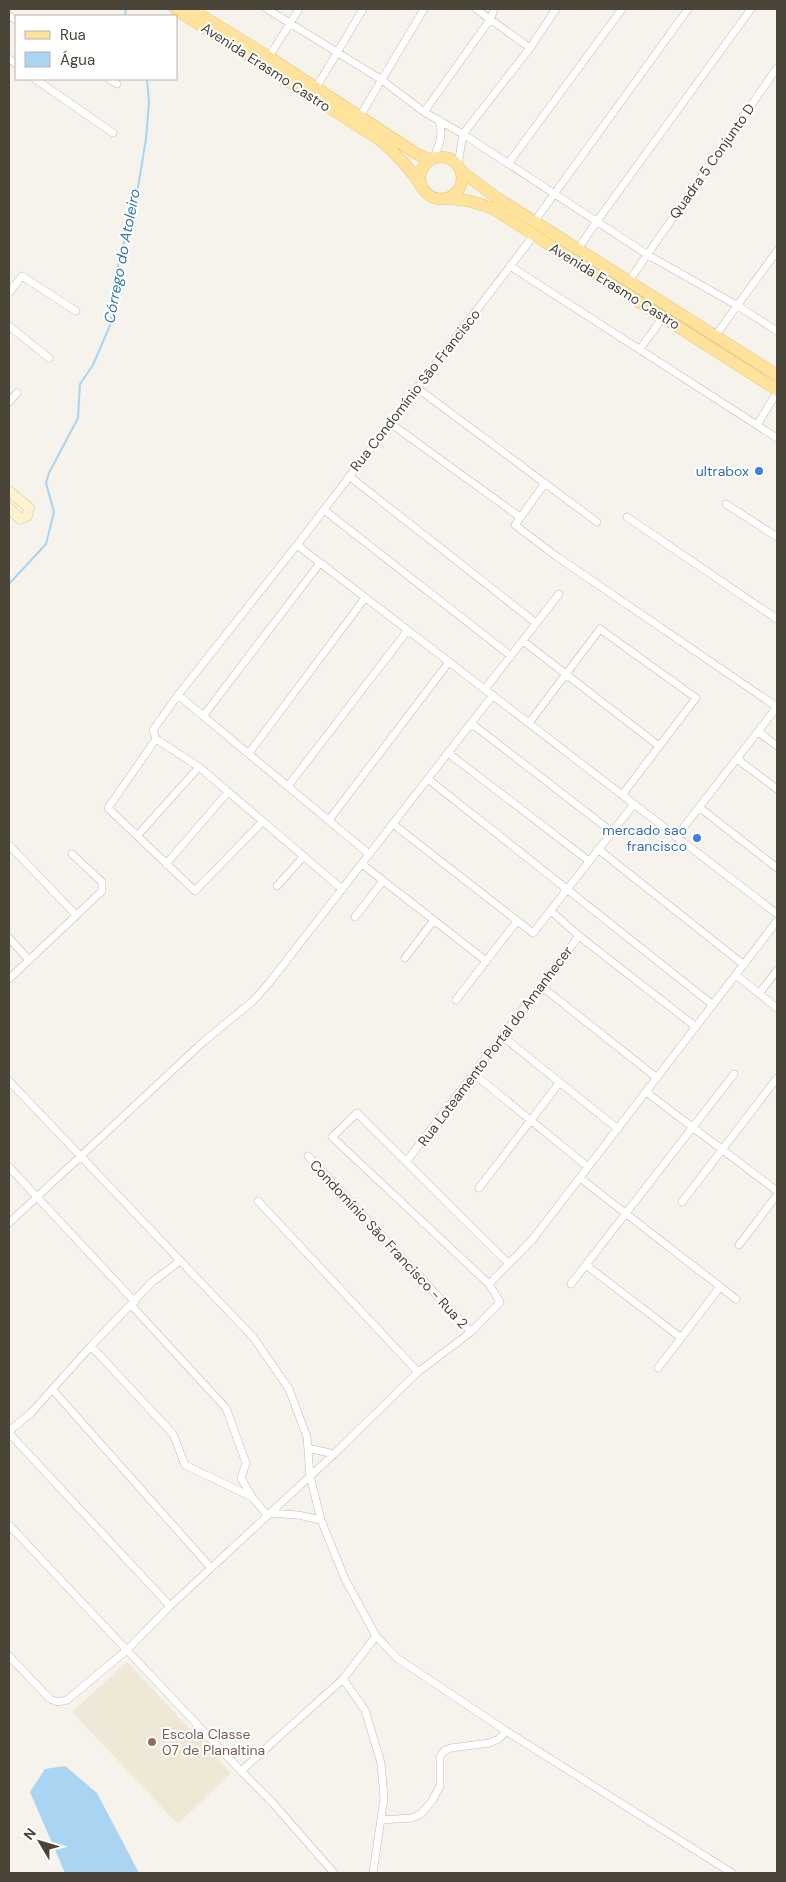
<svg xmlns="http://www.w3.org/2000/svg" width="786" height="1882" font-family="'DM Sans',sans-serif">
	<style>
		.education { fill: #efe8d6 }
		.water { fill: #a9d4f2 }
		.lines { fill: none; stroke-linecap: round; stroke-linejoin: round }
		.stream { stroke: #a9d4f2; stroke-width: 2 }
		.street-casing { stroke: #c2bbae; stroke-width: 8 }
		.secondary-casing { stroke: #d6c79b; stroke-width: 11 }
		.primary-casing { stroke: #e6c16a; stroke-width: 12 }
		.street { stroke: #fff; stroke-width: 7 }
		.secondary { stroke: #fff3cd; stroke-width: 10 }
		.primary { stroke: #ffe39c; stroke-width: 11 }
		.shop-dot { fill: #3f7fe0; stroke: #fff; stroke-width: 2 }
		.education-dot { fill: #8d6e63; stroke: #fff; stroke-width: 2 }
		.labels { text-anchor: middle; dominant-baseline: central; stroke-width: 4; stroke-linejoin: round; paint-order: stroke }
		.street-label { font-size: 14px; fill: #4b4439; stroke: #fff }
		.shop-label { font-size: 14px; fill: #366cbe; stroke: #fff; text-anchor: end }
		.education-label { font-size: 14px; fill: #785e54; stroke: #fff; text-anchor: start }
		.water-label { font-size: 15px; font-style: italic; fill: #2e7ab2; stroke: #fff }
	</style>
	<rect width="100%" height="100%" fill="#f6f3ec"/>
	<path class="education" d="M 127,1662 L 231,1773 L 178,1824 L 72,1712 Z"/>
	<path class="water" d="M 65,1766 L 97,1793 L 139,1873 L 65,1873 L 30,1792 L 45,1769 Z"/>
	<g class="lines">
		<path class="stream" d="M 125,16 L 126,9
			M 9,584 L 46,544 L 54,512 L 46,483 L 49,473 L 78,418 L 80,384 L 93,365 L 111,323 L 112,290 L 138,187 L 146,139 L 149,102 L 147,79"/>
		<g class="street-casing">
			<path id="street" d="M 267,9 L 382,80 L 424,112 L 463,134 L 648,255 L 738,306 L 777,331
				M 476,9 L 530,48
				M 9,16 L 16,20
				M 269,57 L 299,9
				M 9,59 L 16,64
				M 35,79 L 113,133
				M 109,79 L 117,84
				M 316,88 L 363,9
				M 424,112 L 491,18 L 494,9
				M 360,116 L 424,9
				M 434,158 C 439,145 444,134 439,120
				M 508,164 L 622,9
				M 458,165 L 463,134 L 530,48 L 556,9
				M 534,222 L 688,9
				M 578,249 L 597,221 L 751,9
				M 510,266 L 777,438
				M 629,281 L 777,68
				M 9,293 L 22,276 L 76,311
				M 9,326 L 49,358
				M 715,336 L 777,251
				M 640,349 L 664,316
				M 417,388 L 597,522
				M 9,402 L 17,393
				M 390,423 L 520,517
				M 757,425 L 777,392
				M 349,476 L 536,623
				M 545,483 L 515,525 L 556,556 L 777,707 L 676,837
				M 726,504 L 777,537
				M 324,510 L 511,656
				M 627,517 L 777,619
				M 297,545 L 777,914
				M 523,641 L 659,746
				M 485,689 L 559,594
				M 178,695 L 369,854
				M 204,715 L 320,563
				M 471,723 L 612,832
				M 529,723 L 600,629 L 696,698 L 622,795
				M 758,732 L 777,746
				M 156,739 L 108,808 L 195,891 L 263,821
				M 249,753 L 365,598
				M 448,753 L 589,861
				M 737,759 L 777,789
				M 428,779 L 713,1005
				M 288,786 L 408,630
				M 699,807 L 777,868
				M 329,820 L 449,662
				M 393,824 L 533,933 L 634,804
				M 137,836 L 199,767
				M 9,845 L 76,915
				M 598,849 L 744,965
				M 166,864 L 228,792
				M 362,864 L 486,961
				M 277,886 L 304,856
				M 342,889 L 199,767 L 156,739 L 153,730 L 178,695 L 297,545 L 534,235
				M 551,911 L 579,936 L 696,1027
				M 355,917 L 383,881
				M 9,938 L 29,960
				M 405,958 L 434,920
				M 736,975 L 777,1008
				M 9,979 L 102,891 L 102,882 L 72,854
				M 541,986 L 657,1078
				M 759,994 L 777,970
				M 456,1000 L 517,921
				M 502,1036 L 618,1129
				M 474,1074 L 588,1167
				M 9,1081 L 253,1337 L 289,1389 L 307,1437 L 310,1476 L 321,1520 L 345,1579 L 376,1636 L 397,1658 L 506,1731 L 732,1873
				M 646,1092 L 777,1191
				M 308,1156 L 471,1332
				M 406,1162 L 579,936
				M 9,1167 L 135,1302
				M 580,1178 L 736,1299
				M 479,1188 L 560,1082
				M 258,1201 L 418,1372
				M 682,1202 L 777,1078
				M 9,1223 L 203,1042 L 253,1001 L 269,983 L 493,695
				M 739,1245 L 777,1195
				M 586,1265 L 680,1337
				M 489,1284 L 532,1240 L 777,921
				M 571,1284 L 734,1074
				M 131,1305 L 226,1408 L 246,1463 L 241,1478 L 252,1497 L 267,1515
				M 91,1346 L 173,1434 L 185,1465 L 252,1497
				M 658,1368 L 720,1287
				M 52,1389 L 211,1568
				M 9,1431 L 31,1413 L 91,1346 L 152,1282 L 180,1261
				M 9,1433 L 170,1606
				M 308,1448 L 334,1454
				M 269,1513 L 298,1515 L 321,1520
				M 9,1525 L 241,1771 L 272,1802 L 334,1873
				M 9,1656 L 50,1699 L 58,1702 L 67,1700 L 127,1650 L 170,1606 L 334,1454 L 418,1372 L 471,1332 L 500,1302 L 489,1284 L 332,1137 L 357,1113 L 509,1264
				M 343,1679 L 365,1710 L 381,1763 L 384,1798 L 373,1873
				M 241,1771 L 343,1679 L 376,1636
				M 381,1820 L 412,1818 L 421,1814 L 432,1801 L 440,1786 L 440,1757 L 444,1751 L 451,1748 L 489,1743 L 499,1739 L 506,1731"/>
		</g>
		<g class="secondary-casing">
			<path id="secondary" d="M 9,491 L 29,508 L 27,516 L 20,519 L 9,508"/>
		</g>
		<g class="primary-casing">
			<path id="primary" d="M 175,9 L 380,140 C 397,154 410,168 422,187
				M 191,9 L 269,57 L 417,154 L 431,160
				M420 178a21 21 0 1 1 42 0a21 21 0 1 1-42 0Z
				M 461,171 L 497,198 L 777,375
				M 446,198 L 470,201 L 492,208 L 777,390"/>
		</g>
		<use href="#street" class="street"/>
		<use href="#secondary" class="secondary"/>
		<use href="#primary" class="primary"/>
	</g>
	<g class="shop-dot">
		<circle cx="759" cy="471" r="5"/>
		<circle cx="697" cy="838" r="5"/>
	</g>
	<circle class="education-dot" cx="152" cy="1742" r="5"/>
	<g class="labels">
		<g class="street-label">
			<text transform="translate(266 67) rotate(33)">Avenida Erasmo Castro</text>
			<text transform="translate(712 161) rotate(-55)">Quadra 5 Conjunto D</text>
			<text transform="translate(615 286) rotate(32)">Avenida Erasmo Castro</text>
			<text transform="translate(415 390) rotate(-52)">Rua Condomínio São Francisco</text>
			<text transform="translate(495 1046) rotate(-53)">Rua Loteamento Portal do Amanhecer</text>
			<text transform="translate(389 1244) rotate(47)">Condomínio São Francisco - Rua 2</text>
		</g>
		<g class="shop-label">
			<text x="749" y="471">ultrabox</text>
			<text x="687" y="830">mercado sao<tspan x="687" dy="16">francisco</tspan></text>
		</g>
		<g class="education-label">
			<text x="162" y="1734">Escola Classe<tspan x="162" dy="16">07 de Planaltina</tspan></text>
		</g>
		<g class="water-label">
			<text transform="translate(122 256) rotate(-79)">Córrego do Atoleiro</text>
		</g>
	</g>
	<rect width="786" height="1882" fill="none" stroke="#4b4439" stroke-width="20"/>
	<rect x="15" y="15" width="162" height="65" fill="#ffffff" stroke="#b7b4b0"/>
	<rect x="25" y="31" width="25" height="8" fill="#ffe39c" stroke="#b7b4b0"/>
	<text x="60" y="40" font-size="15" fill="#4b4439">Rua</text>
	<rect x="25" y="52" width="25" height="15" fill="#a9d4f2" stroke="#b7b4b0"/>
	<text x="60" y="65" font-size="15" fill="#4b4439">Água</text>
	<g transform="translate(40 1842) rotate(308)" stroke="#ffffff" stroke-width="4" paint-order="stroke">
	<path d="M0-4L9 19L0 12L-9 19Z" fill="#4b4439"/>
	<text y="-8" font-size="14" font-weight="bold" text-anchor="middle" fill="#4b4439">N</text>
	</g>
</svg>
